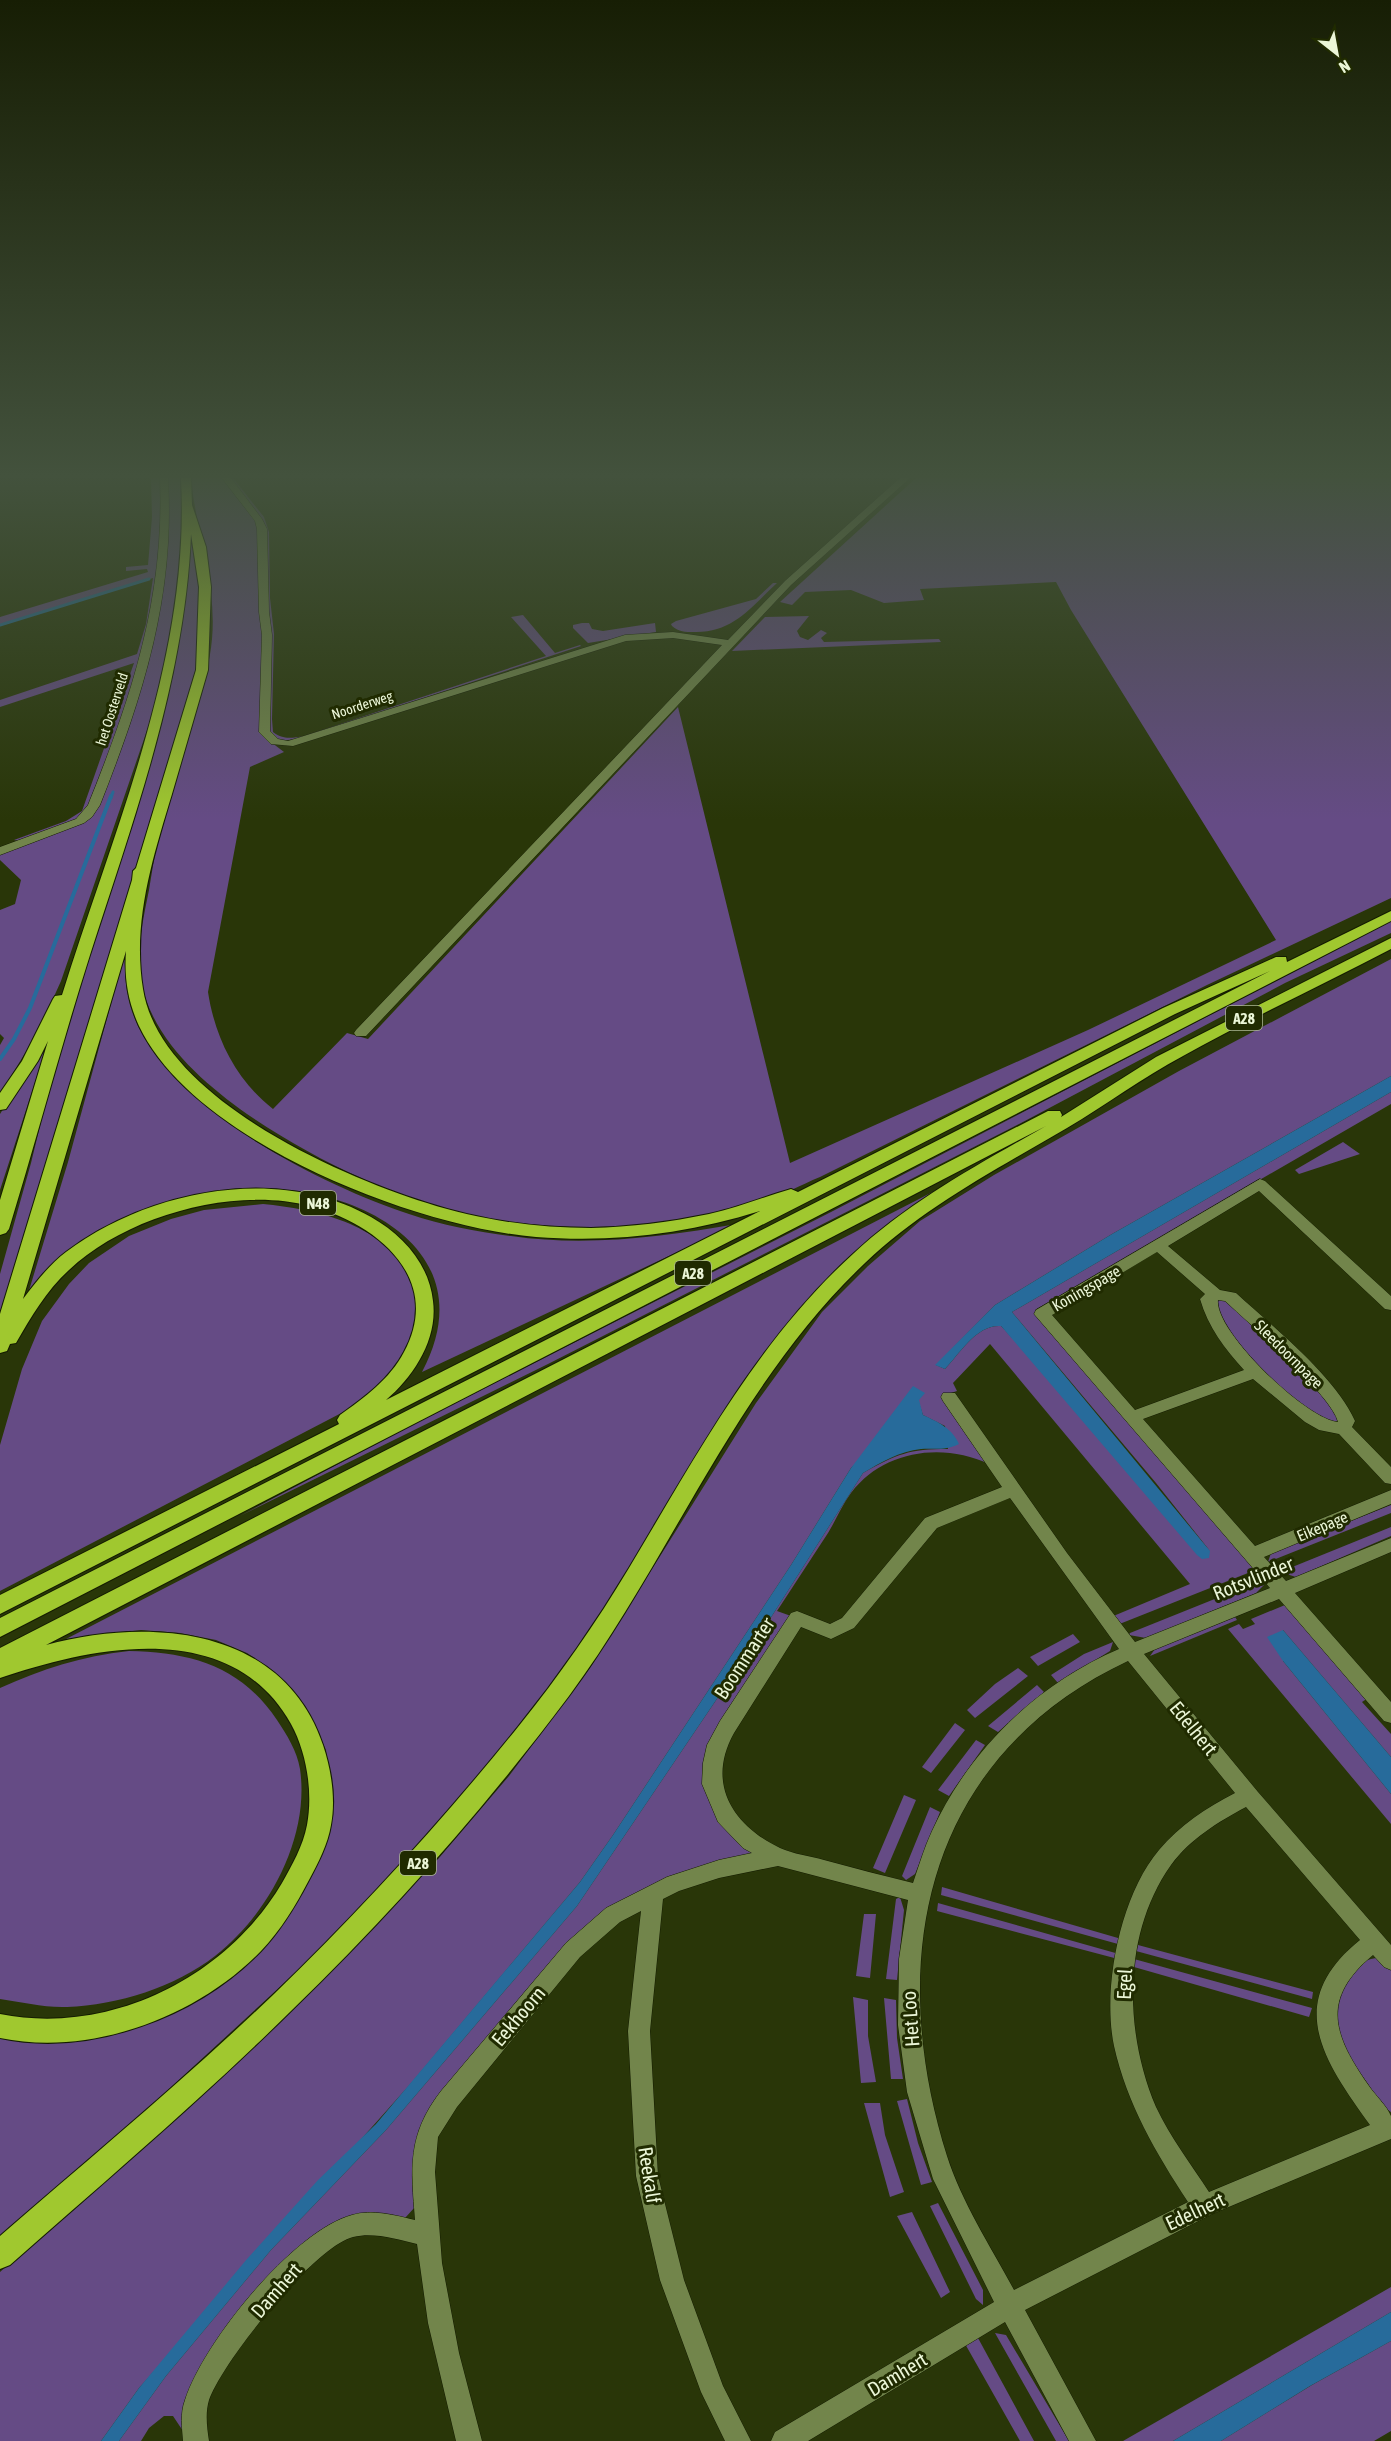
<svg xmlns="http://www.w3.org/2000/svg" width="1391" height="2441" font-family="'Asap Condensed',sans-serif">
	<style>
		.green { fill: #654b85 }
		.water { fill: #276b9b }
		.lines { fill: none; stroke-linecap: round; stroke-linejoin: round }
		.stream-far1 { stroke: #276b9b; stroke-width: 3 }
		.stream { stroke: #276b9b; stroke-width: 4 }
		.minor-casing { stroke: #141c00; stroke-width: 1 }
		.highway-casing { stroke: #141c00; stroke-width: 2 }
		.minor { fill: #72854b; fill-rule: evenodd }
		.highway { fill: #a0c82f; fill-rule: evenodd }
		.labels { text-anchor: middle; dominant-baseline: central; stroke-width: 6; stroke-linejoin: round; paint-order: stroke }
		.far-street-label { font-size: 14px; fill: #ebf6d7; stroke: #202b00 }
		.shield { fill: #202b00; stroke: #aeb996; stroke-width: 1.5 }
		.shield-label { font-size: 15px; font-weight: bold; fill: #ebf6d7 }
		.street-label { font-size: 16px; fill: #ebf6d7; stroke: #202b00 }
		.near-street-label { font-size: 20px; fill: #ebf6d7; stroke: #202b00 }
	</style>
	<rect width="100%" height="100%" fill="#293608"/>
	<path class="green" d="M 151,478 L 161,478 L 159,573 L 143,653 L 100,784 L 81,818 L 19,841 L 14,840 L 66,821 L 82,811 L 134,663 L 0,707 L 0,700 L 137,654 L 146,624 L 153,578 L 0,625 L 0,617 L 148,572 L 147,569 L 126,571 L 126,567 L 148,565 L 152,517 Z
		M 167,478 L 180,478 L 183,534 L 174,617 L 155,707 L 61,981 L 38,1032 L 0,1094 L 0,1045 L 4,1038 L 0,1034 L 0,910 L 15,904 L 21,880 L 0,860 L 0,853 L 90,817 L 150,648 Z
		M 191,478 L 223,478 L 259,526 L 264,635 L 263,736 L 284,752 L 250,767 L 208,992 C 215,1038 236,1080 273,1109 L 347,1033 L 368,1039 L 678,707 L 790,1163 L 1088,1030 L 1276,940 L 1071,610 L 1056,582 L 920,589 L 924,600 L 884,603 L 851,590 L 805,592 L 792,605 L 780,602 L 916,478 L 1391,478 L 1391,898 L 1207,985 L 820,1177 C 798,1186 776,1199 754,1205 C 668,1230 571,1233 484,1218 C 403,1203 314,1160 247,1114 C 202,1082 151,1038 141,980 C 136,950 143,920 149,890 C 153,867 156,843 163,820 C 175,783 186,746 197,708 C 203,686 210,662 212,639 C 217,584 196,532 191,478 Z
		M 228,478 L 233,478 L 264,517 L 269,532 L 270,598 L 274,634 L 272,719 L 273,732 C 283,740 292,738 304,736 L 546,656 L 511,617 L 523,615 L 555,653 L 580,645 L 581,646 L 302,738 L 281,741 L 270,735 L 264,527 Z
		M 194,532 L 201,563 L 196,668 L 0,1338 L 0,1274 L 31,1163 L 56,1060 L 157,738 L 173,675 L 182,618 L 189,533 Z
		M 773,583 L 777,583 C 750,608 733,633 694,632 C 685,632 679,632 672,626 L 671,624 L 676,621 L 756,599 Z
		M 809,616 L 797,631 L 800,637 L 808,640 L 821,630 L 827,633 L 821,638 L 824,642 L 939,639 L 941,642 L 732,651 L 765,617 Z
		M 582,623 L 589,623 L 592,629 L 603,631 L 655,623 L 656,632 L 588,643 L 573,628 L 573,625 Z
		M 1391,921 L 1391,933 L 1285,983 L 1021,1123 L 548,1364 L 240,1516 L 418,1422 L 831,1212 Z
		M 125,941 L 129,942 C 126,959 124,976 127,992 C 144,1097 318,1184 409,1214 C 442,1225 477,1232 511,1236 C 586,1247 662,1237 737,1224 L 422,1372 C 486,1252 361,1186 257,1189 C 242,1190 227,1196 213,1199 C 188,1205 162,1210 138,1217 C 127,1220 117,1231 108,1237 C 81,1257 54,1277 27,1297 L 68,1162 L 119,974 Z
		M 1391,959 L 1391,1076 L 1112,1234 L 995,1305 L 936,1365 L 945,1369 C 960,1353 977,1324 1001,1326 L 1210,1551 L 1156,1483 L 1012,1312 L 1391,1092 L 1391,1104 L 1035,1310 L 1258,1569 L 1117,1625 L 1111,1617 L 1190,1584 L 990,1344 L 953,1383 L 957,1391 L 945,1395 L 989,1464 C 943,1442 883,1450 851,1493 C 842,1505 836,1520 828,1533 C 811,1559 794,1585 777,1611 L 791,1616 L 705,1770 L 753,1852 L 749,1857 L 628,1898 L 431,2109 L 415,2207 L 405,2218 L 312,2239 L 183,2431 L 173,2416 L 164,2416 L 149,2428 L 141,2441 L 119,2441 L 166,2376 L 271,2250 L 386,2130 L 577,1906 L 756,1641 L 863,1473 C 897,1454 909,1449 948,1449 L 945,1426 L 923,1415 L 918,1400 L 851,1468 L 791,1565 L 613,1835 L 580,1882 L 413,2081 L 139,2388 L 101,2441 L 0,2441 L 0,2272 L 279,2023 L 439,1858 L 509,1776 L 590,1668 L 756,1403 L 822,1312 L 868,1266 L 920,1221 L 994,1175 L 1179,1071 Z
		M 51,1033 L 0,1190 L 0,1114 Z
		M 1343,1142 L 1360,1154 L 1299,1174 L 1295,1170 Z
		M 952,1182 L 820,1287 L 627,1577 L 528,1719 L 405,1864 L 306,1963 L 106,2147 L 0,2240 L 0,2035 L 100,2032 L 271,1937 L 300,1897 L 310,1872 L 331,1793 L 326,1750 L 310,1715 L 275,1672 L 247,1653 L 216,1640 L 180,1633 L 141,1630 L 66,1639 Z
		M 263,1204 C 326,1210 407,1230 416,1304 C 418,1321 416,1338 409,1353 C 402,1369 385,1383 374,1396 L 0,1591 L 0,1445 L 22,1369 L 42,1321 L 69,1284 L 89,1263 L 129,1236 L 171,1219 L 204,1210 Z
		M 1222,1298 L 1286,1355 L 1338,1413 L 1339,1421 L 1329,1422 L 1291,1398 L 1238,1346 L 1213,1301 Z
		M 1391,1505 L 1391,1513 L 1268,1562 L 1271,1553 Z
		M 1391,1527 L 1391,1536 L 1296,1577 L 1280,1572 Z
		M 1262,1580 L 1264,1585 L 1256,1593 L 1146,1638 L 1129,1635 L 1130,1633 Z
		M 1285,1605 L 1368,1698 L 1362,1702 L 1391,1734 L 1391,1757 L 1283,1630 L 1283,1661 L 1391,1794 L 1391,1824 L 1228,1629 L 1239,1624 L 1243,1629 L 1255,1624 L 1251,1619 Z
		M 1235,1617 L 1237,1620 L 1150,1656 L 1155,1649 Z
		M 1073,1634 L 1080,1642 L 1038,1666 L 1030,1657 Z
		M 1113,1642 L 1110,1651 L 1058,1683 L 1051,1675 L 1084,1654 Z
		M 129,1651 C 190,1652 241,1666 277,1720 C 287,1735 297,1751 300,1769 C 310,1837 269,1914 215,1956 C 175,1987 118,2005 67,2007 C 45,2008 22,2002 0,1999 L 0,1688 C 42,1669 82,1656 129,1651 Z
		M 1018,1668 L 1028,1676 L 975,1718 L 967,1710 L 995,1684 Z
		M 1037,1685 L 1044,1692 L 998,1732 L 988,1726 Z
		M 955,1723 L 965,1730 L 931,1773 L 922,1767 Z
		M 976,1740 L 985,1745 L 949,1796 L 938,1790 Z
		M 904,1795 L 916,1800 L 885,1873 L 873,1868 Z
		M 930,1807 L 940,1812 L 915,1874 L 906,1880 L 902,1876 Z
		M 942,1887 L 1118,1938 L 1118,1944 L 941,1895 Z
		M 900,1897 L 904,1910 L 897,1980 L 886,1979 L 896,1899 Z
		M 938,1903 L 1119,1954 L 1118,1959 L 937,1911 Z
		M 864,1914 L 876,1914 L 870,1978 L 856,1976 Z
		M 1138,1945 L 1313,1992 L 1312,1999 L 1136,1951 Z
		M 1376,1958 L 1391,1969 L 1391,2112 C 1381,2107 1374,2094 1368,2084 C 1360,2072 1347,2058 1342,2045 C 1330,2014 1337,1964 1376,1958 Z
		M 1134,1959 L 1312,2008 L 1309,2017 L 1134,1967 Z
		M 853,1997 L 868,2000 L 868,2036 L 876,2082 L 861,2083 Z
		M 884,1998 L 896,2000 L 897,2038 L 903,2079 L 891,2079 Z
		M 907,2099 L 918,2143 L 932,2182 L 921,2185 L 897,2101 Z
		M 864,2103 L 880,2103 L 885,2135 L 904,2192 L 890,2197 Z
		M 938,2203 L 983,2290 L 983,2305 L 976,2299 L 930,2206 Z
		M 912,2212 L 950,2292 L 941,2298 L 897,2216 Z
		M 1391,2287 L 1391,2312 L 1173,2441 L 1123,2441 Z
		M 995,2333 L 1006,2335 L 1069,2441 L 1056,2441 Z
		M 978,2338 L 1034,2441 L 1020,2441 L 964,2342 Z
		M 1391,2341 L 1391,2431 L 1374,2441 L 1221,2441 L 1312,2385 Z"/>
	<path class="water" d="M 1391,1076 L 1391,1092 L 1012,1312 L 1210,1551 L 1209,1558 L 1202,1559 L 1197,1555 L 1001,1326 C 977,1324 960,1353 945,1369 L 935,1365 L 995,1305 L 1112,1234 Z
		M 913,1386 L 925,1393 L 919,1400 L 923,1415 C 938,1422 952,1428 959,1444 C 945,1451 935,1448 921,1449 C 900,1451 880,1463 863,1473 L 756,1641 L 577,1906 L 386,2130 L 271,2250 L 166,2376 L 119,2441 L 101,2441 L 139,2388 L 247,2259 L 318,2180 L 376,2124 L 580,1882 L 613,1835 L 791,1565 L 851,1468 Z
		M 1283,1630 L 1391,1757 L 1391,1794 L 1283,1661 L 1267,1637 Z
		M 1391,2312 L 1391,2341 L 1310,2386 L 1221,2441 L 1173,2441 Z"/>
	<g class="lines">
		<path class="stream-far1" d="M 0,625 L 149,579
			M 111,798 L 113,792"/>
		<path class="stream" d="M 0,1059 L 14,1039 L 30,1008 L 111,796"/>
		<g class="minor-casing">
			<path id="minor" d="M 160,478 L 168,478 C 175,597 143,696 100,805 L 92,817 L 84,823 L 0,855 L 0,847 L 76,819 L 88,805 C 132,696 165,597 160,478 Z
				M 222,478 L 231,478 L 262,519 L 267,529 L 269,612 L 272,635 L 270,731 L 278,739 L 288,741 L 625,635 L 673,632 L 728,640 L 785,581 L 900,478 L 910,478 L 791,585 L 366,1036 L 356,1036 L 354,1033 L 356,1030 L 722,645 L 673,638 L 626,641 L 293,746 L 271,744 L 259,732 L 262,635 L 259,612 L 257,529 L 255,521 Z
				M 1260,1179 L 1265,1181 L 1391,1296 L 1391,1310 L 1385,1309 L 1259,1191 L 1168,1246 L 1220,1290 L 1236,1293 C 1273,1327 1335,1376 1355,1421 L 1352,1427 L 1391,1467 L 1391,1484 L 1385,1483 L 1339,1434 L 1319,1430 L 1305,1422 L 1253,1379 L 1143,1419 L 1255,1546 L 1391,1490 L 1391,1504 L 1264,1557 L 1286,1581 L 1391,1538 L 1391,1552 L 1295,1593 L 1391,1702 L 1391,1723 L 1384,1721 L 1279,1599 L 1144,1654 L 1258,1792 L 1391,1945 L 1391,1970 L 1384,1967 L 1373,1955 C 1320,1999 1333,2035 1369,2086 C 1375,2095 1387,2106 1391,2116 C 1391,2122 1391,2132 1391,2139 L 1212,2214 L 1025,2310 L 1096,2441 L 1069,2441 L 1005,2322 L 808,2441 L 771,2441 L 775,2432 L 994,2302 L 933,2179 L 907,2092 L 898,2025 L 899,1959 L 908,1900 L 778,1866 L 719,1878 L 679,1891 L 663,1899 L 650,2031 L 658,2176 L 684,2280 L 723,2386 L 751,2441 L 725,2441 L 701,2392 L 660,2280 L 636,2176 L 628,2031 L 641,1911 L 620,1922 L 580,1957 L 457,2107 L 438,2137 L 435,2172 L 442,2263 L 459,2353 L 482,2441 L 456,2441 L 428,2323 L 417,2244 C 396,2239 374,2232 353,2237 C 314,2247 222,2362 209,2400 C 205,2413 207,2428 209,2441 L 183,2441 C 182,2428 180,2413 185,2400 C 203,2343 293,2231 352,2215 C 372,2209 394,2215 415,2220 C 411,2168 407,2135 441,2091 L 566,1943 L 606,1908 L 667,1877 L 719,1860 L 752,1853 L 743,1848 L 718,1822 L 702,1784 L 703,1763 L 707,1745 L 720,1721 L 791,1613 L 797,1611 L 830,1624 L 842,1618 L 925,1518 L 1002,1487 L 943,1401 L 941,1397 L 943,1393 L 955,1393 L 1067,1553 L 1135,1642 L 1270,1588 L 1034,1314 L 1036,1310 ZM 1157,1252 L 1205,1294 L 1200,1299 C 1208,1327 1225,1349 1244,1370 L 1135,1410 L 1052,1315 ZM 1218,1300 L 1225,1301 C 1249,1323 1332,1396 1338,1422 C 1307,1420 1214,1331 1218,1300 ZM 1010,1498 L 1119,1649 C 1037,1684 969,1750 932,1831 C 924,1848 919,1866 913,1883 C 884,1876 854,1868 824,1860 C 810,1856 793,1854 780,1848 C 732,1825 706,1783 734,1733 L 801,1627 L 831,1639 L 854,1628 L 937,1528 ZM 1128,1661 L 1235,1793 C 1206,1808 1180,1825 1159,1850 C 1120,1896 1102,1988 1114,2046 C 1127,2104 1156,2153 1188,2202 L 1014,2290 C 991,2247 962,2203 947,2156 C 884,1956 926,1756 1128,1661 ZM 1246,1807 L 1360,1940 C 1283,2002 1323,2060 1370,2125 L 1209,2192 C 1191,2164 1170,2137 1156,2107 C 1124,2032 1122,1934 1171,1865 C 1190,1839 1218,1822 1246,1807 Z"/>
		</g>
		<g class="highway-casing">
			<path id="highway" d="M 181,478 L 191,478 L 192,505 L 206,547 L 211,587 L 208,670 C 196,711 184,753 172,794 C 153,857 132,922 143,989 C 160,1096 335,1174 427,1203 C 479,1220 537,1228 591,1228 C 630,1227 671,1222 709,1214 C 737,1208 763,1197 791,1189 L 798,1192 L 1163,1008 L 1276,957 L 1286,957 L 1287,962 L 1391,911 L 1391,921 L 0,1637 L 0,1618 L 1270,971 L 1175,1014 L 0,1614 L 0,1595 L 339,1424 L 337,1420 L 340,1415 C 364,1398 390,1379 404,1352 C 444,1278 376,1223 310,1206 C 234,1186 126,1216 69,1270 C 46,1291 31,1317 16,1343 L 10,1344 L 7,1351 L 0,1353 L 0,1314 L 132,880 L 133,871 L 136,868 L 196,670 L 199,587 L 191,534 C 185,680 134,818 90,955 C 61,1046 37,1138 9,1229 L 6,1233 L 0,1235 L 0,1200 L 48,1041 L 38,1061 L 6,1109 L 0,1110 L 0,1093 L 22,1061 L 53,999 L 55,996 L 62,995 C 114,828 191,657 181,478 ZM 126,951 C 124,978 128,1002 139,1026 C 194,1142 416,1227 536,1237 C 613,1243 687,1234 760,1211 L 386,1400 C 414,1376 438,1339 433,1301 C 429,1264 403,1235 371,1217 C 279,1164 148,1190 66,1252 C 49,1265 36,1282 23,1299 Z
				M 1391,938 L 1391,949 C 1322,985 1251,1018 1183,1056 C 1143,1077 1106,1105 1067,1128 C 997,1169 924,1207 865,1263 C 736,1385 673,1555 569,1696 C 485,1808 392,1913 292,2010 C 202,2099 105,2181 10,2265 L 0,2269 L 0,2236 C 91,2157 185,2079 273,1995 C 360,1911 442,1821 518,1727 C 559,1676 596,1623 629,1568 C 695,1458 757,1341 853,1254 C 910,1201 979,1164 1046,1126 L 46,1645 C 149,1617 283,1626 323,1745 C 331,1769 336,1799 331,1825 C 328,1844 318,1863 309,1880 C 296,1905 281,1930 261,1951 C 197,2017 91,2057 0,2038 L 0,2014 C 109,2036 226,1978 282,1883 C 292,1865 303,1846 307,1825 C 313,1793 307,1753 291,1724 C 231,1617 94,1646 0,1678 L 0,1648 L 1048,1111 L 1060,1111 L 1062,1115 L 1061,1117 L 1156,1057 Z"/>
		</g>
		<use href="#minor" class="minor"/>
		<use href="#highway" class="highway"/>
	</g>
	<linearGradient id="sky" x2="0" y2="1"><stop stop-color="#171e04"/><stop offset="0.58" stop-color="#43523d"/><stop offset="1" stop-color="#43523d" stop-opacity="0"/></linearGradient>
	<rect width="1391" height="820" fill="url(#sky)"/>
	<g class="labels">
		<g class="far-street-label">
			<text transform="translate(362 705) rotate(-18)">Noorderweg</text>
			<text transform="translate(112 709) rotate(-72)">het Oosterveld</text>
		</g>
		<g class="shield">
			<rect x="1226" y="1006" width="36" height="24" rx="4.5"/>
			<rect x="300" y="1191" width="36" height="24" rx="4.5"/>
			<rect x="675" y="1261" width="36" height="24" rx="4.5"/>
			<rect x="400" y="1851" width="36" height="24" rx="4.5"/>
		</g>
		<g class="shield-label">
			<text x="1244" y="1018">A28</text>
			<text x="318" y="1203">N48</text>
			<text x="693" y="1273">A28</text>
			<text x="418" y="1863">A28</text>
		</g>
		<g class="street-label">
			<text transform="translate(1086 1288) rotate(-30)">Koningspage</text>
			<text transform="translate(1289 1354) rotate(45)">Sleedoornpage</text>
			<text transform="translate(1322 1526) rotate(-23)">Eikepage</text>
		</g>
		<g class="near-street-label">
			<text transform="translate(1253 1578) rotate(-22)">Rotsvlinder</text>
			<text transform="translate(744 1658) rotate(-57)">Boommarter</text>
			<text transform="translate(1194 1728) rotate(51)">Edelhert</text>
			<text transform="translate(1124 1984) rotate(-87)">Egel</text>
			<text transform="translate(518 2016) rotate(-50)">Eekhoorn</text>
			<text transform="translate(910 2019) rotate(-94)">Het Loo</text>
			<text transform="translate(650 2175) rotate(81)">Reekalf</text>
			<text transform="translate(1195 2211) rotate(-25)">Edelhert</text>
			<text transform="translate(276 2290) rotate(-49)">Damhert</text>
			<text transform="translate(897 2374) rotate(-31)">Damhert</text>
		</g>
	</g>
	<g transform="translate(1337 54) rotate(149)" stroke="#202b00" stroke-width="4.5" paint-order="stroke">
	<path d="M0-4.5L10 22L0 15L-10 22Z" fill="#ebf6d7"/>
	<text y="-9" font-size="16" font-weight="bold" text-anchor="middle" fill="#ebf6d7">N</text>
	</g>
</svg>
